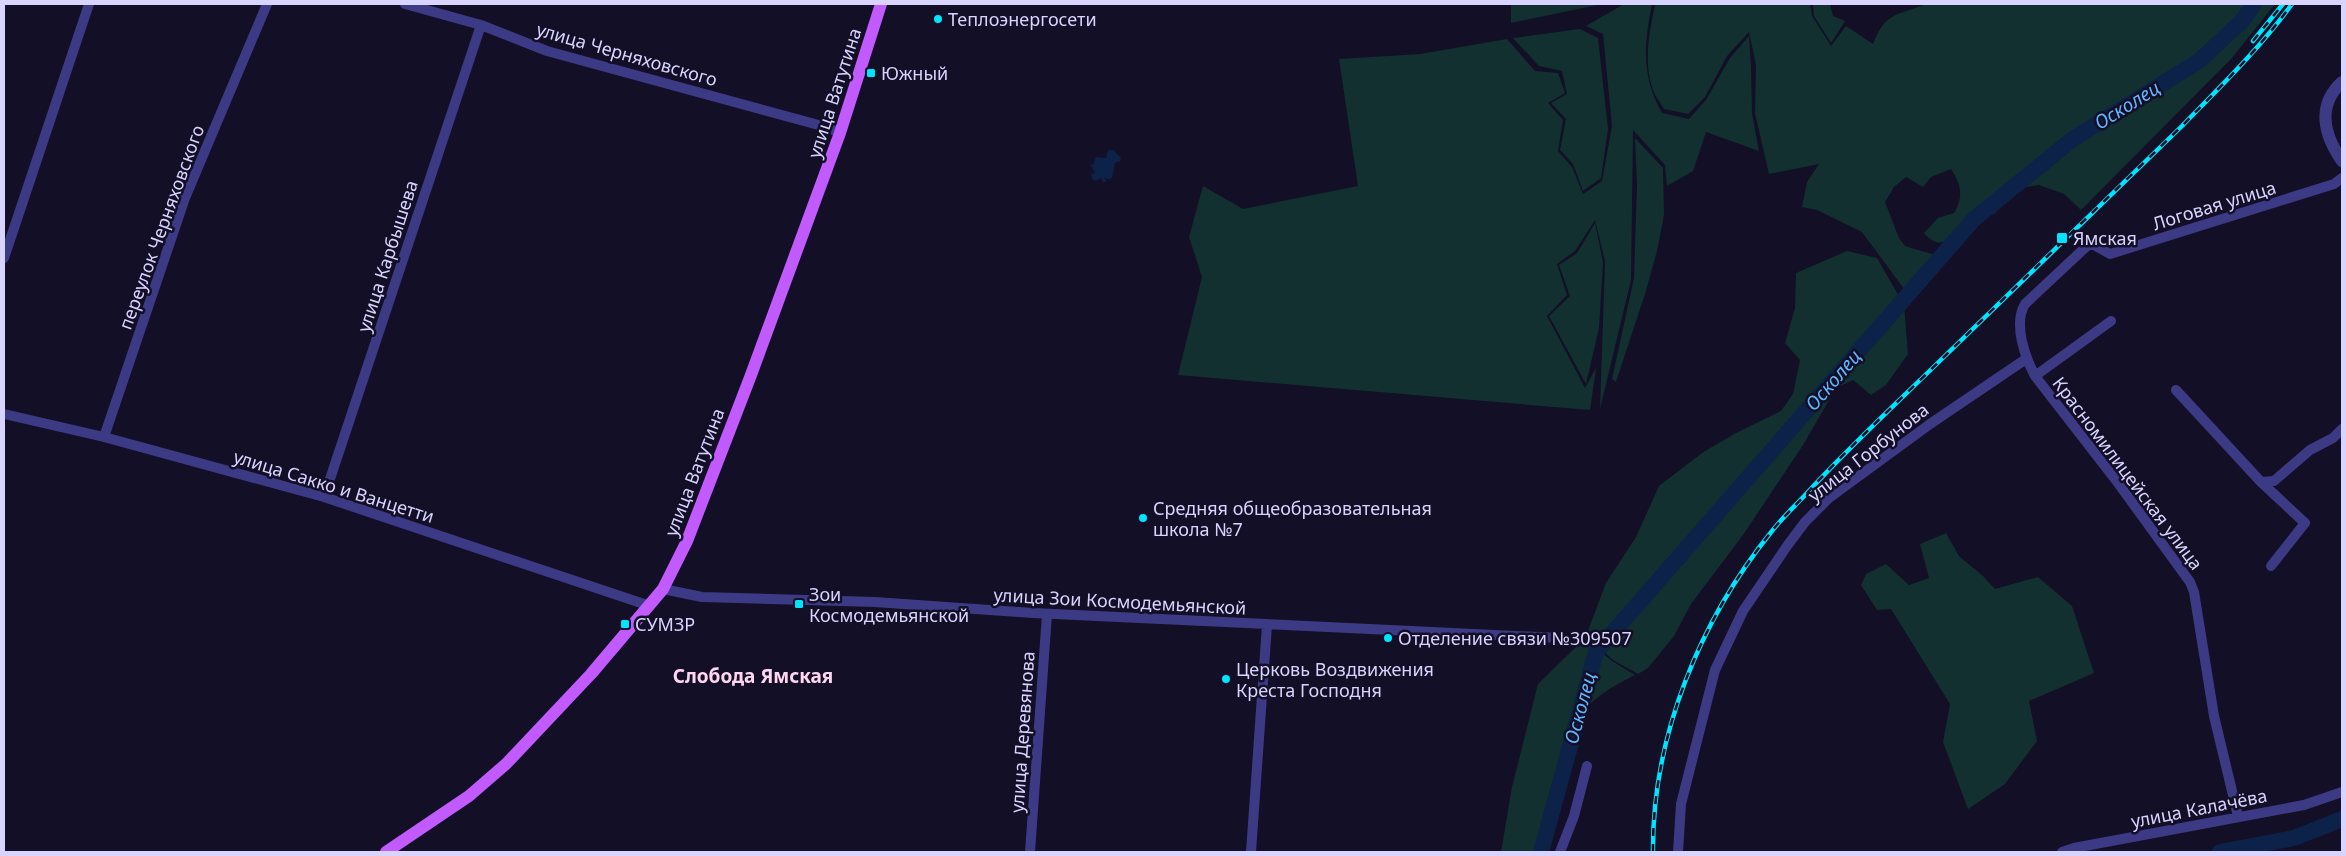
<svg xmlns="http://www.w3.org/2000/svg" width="2346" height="856" font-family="'Noto Sans',sans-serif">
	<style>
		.green { fill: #12302f }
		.water { fill: #0c2248 }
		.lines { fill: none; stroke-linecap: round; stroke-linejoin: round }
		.river { stroke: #0c2248; stroke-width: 16 }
		.minor { stroke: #3d3a85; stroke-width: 10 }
		.tertiary { stroke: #3d3a85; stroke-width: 12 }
		.primary { stroke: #c25bff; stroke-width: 12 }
		.rail-casing { stroke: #00e5ff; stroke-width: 4.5 }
		.rail { stroke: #130f26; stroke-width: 2.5; stroke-dasharray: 8; stroke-linecap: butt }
		.poi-dot { fill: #00e5ff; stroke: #130f26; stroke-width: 2 }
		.labels { text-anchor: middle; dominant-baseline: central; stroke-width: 5; stroke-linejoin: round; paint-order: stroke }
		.poi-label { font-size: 18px; fill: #d9d4ff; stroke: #130f26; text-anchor: start }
		.street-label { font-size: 18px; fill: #d9d4ff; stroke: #130f26 }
		.water-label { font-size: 19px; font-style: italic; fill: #62b6ff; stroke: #130f26 }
		.neighbourhood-label { font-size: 19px; font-weight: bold; fill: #ffd6f0; stroke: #130f26 }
	</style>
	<rect width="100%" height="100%" fill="#130f26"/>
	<path class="green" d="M 1511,4 L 1602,4 L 1511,23 Z
		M 1624,4 L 1652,4 C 1644,44 1641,76 1662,113 L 1689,119 L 1706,100 L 1730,58 L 1749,36 L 1751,66 L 1752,114 L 1759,151 L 1706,132 L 1693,171 L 1667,186 L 1665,165 L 1633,130 L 1631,280 L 1600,409 L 1605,261 L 1595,220 L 1575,251 L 1557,264 L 1567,295 L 1547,316 L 1585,388 L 1596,368 L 1590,410 L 1178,375 L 1202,277 L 1189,237 L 1203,186 L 1243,209 L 1358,186 L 1339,59 L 1420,54 L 1507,39 L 1535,71 L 1558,73 L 1565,93 L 1548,103 L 1563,120 L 1558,151 L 1572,167 L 1583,194 L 1602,181 L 1612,126 L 1603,34 L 1586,26 Z
		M 1657,4 L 1810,4 L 1812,16 L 1831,46 L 1846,26 L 1873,44 C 1886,11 1897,16 1926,4 L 2275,4 L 2232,58 L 2081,210 L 2064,194 L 2039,185 L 2020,188 L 1994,214 L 1980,218 L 1968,235 C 1948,231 1943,255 1924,233 L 1938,218 L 1954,213 C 1964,197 1961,184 1951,169 L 1931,177 L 1923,187 L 1906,177 L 1894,187 L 1885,202 L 1899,238 L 1905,246 L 1935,255 L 1927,277 L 1910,297 L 1862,232 L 1817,210 L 1802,207 L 1807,182 L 1819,164 L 1769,174 L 1755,113 L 1756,65 L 1749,32 L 1727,56 L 1705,97 L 1688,114 L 1664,109 C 1661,103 1656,98 1654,92 C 1643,66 1649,32 1655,6 Z
		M 1813,4 L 1830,4 L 1833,16 L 1845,21 L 1831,43 L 1814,16 Z
		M 1580,29 L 1598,38 L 1608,129 L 1601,178 L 1583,191 L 1573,164 L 1560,150 L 1566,119 L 1551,103 L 1567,94 L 1562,71 L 1539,66 L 1513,38 Z
		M 1635,138 L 1663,168 L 1664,215 L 1657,251 L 1645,294 L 1616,382 L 1612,379 L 1634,278 L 1637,185 Z
		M 1595,223 L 1603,262 L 1599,328 L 1586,384 L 1549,316 L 1570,296 L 1559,265 L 1577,253 Z
		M 1847,251 L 1877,258 L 1904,305 L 1908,354 L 1886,385 L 1871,395 L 1853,380 L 1836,388 L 1803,445 L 1743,535 L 1691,604 L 1674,636 L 1648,668 L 1638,674 L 1613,660 L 1586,636 L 1606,583 L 1636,537 L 1659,486 L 1702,453 L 1734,434 L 1781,411 L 1793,394 L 1800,360 L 1785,343 L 1795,308 L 1796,273 Z
		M 1946,533 L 1959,556 L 1983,576 L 1995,589 L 2038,577 L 2072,606 L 2094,673 L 2029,701 L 2037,741 L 2005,784 L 1968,809 L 1943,742 L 1950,704 L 1891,609 L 1877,610 L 1861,585 L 1866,574 L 1886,564 L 1909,585 L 1929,578 L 1920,544 Z
		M 1585,638 L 1612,661 L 1635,675 C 1619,683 1603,692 1590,704 C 1573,722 1571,747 1566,769 C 1560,797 1555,824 1549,852 L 1501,852 L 1512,787 L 1538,684 Z"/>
	<path class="water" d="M 1108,150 L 1113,150 L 1121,158 L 1120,161 L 1115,163 L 1112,178 L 1110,178 L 1112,180 L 1104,178 L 1107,181 L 1103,182 L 1101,178 L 1096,181 L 1092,179 L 1091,174 L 1095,173 L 1090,164 L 1093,165 L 1096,157 L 1106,158 Z"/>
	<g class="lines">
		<path class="river" d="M 1541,852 L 1596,652 L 1974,219 L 2073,139 L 2199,61 L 2242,21 L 2254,4
			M 2220,852 L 2294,838 L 2342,819"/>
		<path class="minor" d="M 405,4 L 481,25 L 547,51 L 826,127 L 840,133
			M 4,258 L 89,4
			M 2035,376 L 2111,321
			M 2176,390 L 2261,482 L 2305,523 L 2271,566
			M 4,414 L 104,437 L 324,497 L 650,606
			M 104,437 L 185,198 L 267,4
			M 2261,482 L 2274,481 L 2310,450 L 2333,438 L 2342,429
			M 324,497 L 481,25
			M 663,589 L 702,597 L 875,602 L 1033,613 L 1560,638
			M 2238,816 L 2214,716 L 2194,592 L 2190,582 L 2118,483 L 2035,376 C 2025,357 2013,324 2025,304 L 2088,245 L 2094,245 L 2110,254 L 2334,184 L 2342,178
			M 1030,852 L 1047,614
			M 1251,852 L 1267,625
			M 1560,852 L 1574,816 L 1587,766
			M 1678,852 L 1681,804 L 1715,670 L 1743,611 L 1787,546 L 1805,522 L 1829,498 L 1930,424 L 2026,359
			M 2062,852 L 2074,848 L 2304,805 L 2342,792"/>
		<path class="tertiary" d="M 2342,82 C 2316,106 2324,135 2342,161"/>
		<path class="primary" d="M 386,852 L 469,796 L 506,764 L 591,674 L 663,589 L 687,541 L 751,375 L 840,133 L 881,4"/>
		<g class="rail-casing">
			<path id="rail" d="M 2253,41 L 2283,4
				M 1653,852 C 1652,737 1700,620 1772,531 C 1782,518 1795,506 1807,493 C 1852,444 1901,399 1948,353 C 2026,277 2104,201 2182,126 C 2220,87 2260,48 2292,4"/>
		</g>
		<use href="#rail" class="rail"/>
	</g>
	<g class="poi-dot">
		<circle cx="938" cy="19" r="5"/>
		<rect x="866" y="68" width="10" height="10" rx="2.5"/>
		<rect x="2056" y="232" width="12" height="12" rx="2.5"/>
		<circle cx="1143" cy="518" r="5"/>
		<rect x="794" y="599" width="10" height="10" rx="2.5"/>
		<rect x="620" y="619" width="10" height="10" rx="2.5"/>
		<circle cx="1388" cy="638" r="5"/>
		<circle cx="1226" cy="679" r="5"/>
	</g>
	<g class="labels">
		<g class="poi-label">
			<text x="948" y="19">Теплоэнергосети</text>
			<text x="881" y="73">Южный</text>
			<text x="2073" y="238">Ямская</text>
			<text x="1153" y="508">Средняя общеобразовательная<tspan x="1153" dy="21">школа №7</tspan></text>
			<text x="809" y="594">Зои<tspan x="809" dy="21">Космодемьянской</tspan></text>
			<text x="635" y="624">СУМЗР</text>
			<text x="1398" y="638">Отделение связи №309507</text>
			<text x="1236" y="669">Церковь Воздвижения<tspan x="1236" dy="21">Креста Господня</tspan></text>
		</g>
		<g class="street-label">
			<text transform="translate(627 54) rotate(16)">улица Черняховского</text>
			<text transform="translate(834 93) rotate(-72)">улица Ватутина</text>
			<text transform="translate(2214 205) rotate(-17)">Логовая улица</text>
			<text transform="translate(161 227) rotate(-70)">переулок Черняховского</text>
			<text transform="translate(387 256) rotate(-72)">улица Карбышева</text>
			<text transform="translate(1868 452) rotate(-38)">улица Горбунова</text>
			<text transform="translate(694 472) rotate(-69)">улица Ватутина</text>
			<text transform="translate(2128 473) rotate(53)">Красномилицейская улица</text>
			<text transform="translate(334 486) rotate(17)">улица Сакко и Ванцетти</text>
			<text transform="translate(1120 601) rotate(3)">улица Зои Космодемьянской</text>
			<text transform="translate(1022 732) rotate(-86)">улица Деревянова</text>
			<text transform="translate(2199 808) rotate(-11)">улица Калачёва</text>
		</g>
		<g class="water-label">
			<text transform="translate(2127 105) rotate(-32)">Осколец</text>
			<text transform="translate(1833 380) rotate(-49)">Осколец</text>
			<text transform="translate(1580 708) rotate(-75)">Осколец</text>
		</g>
		<g class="neighbourhood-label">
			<text x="753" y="676">Слобода Ямская</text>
		</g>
	</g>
	<rect width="2346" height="856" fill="none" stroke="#d9d4ff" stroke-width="10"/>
</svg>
